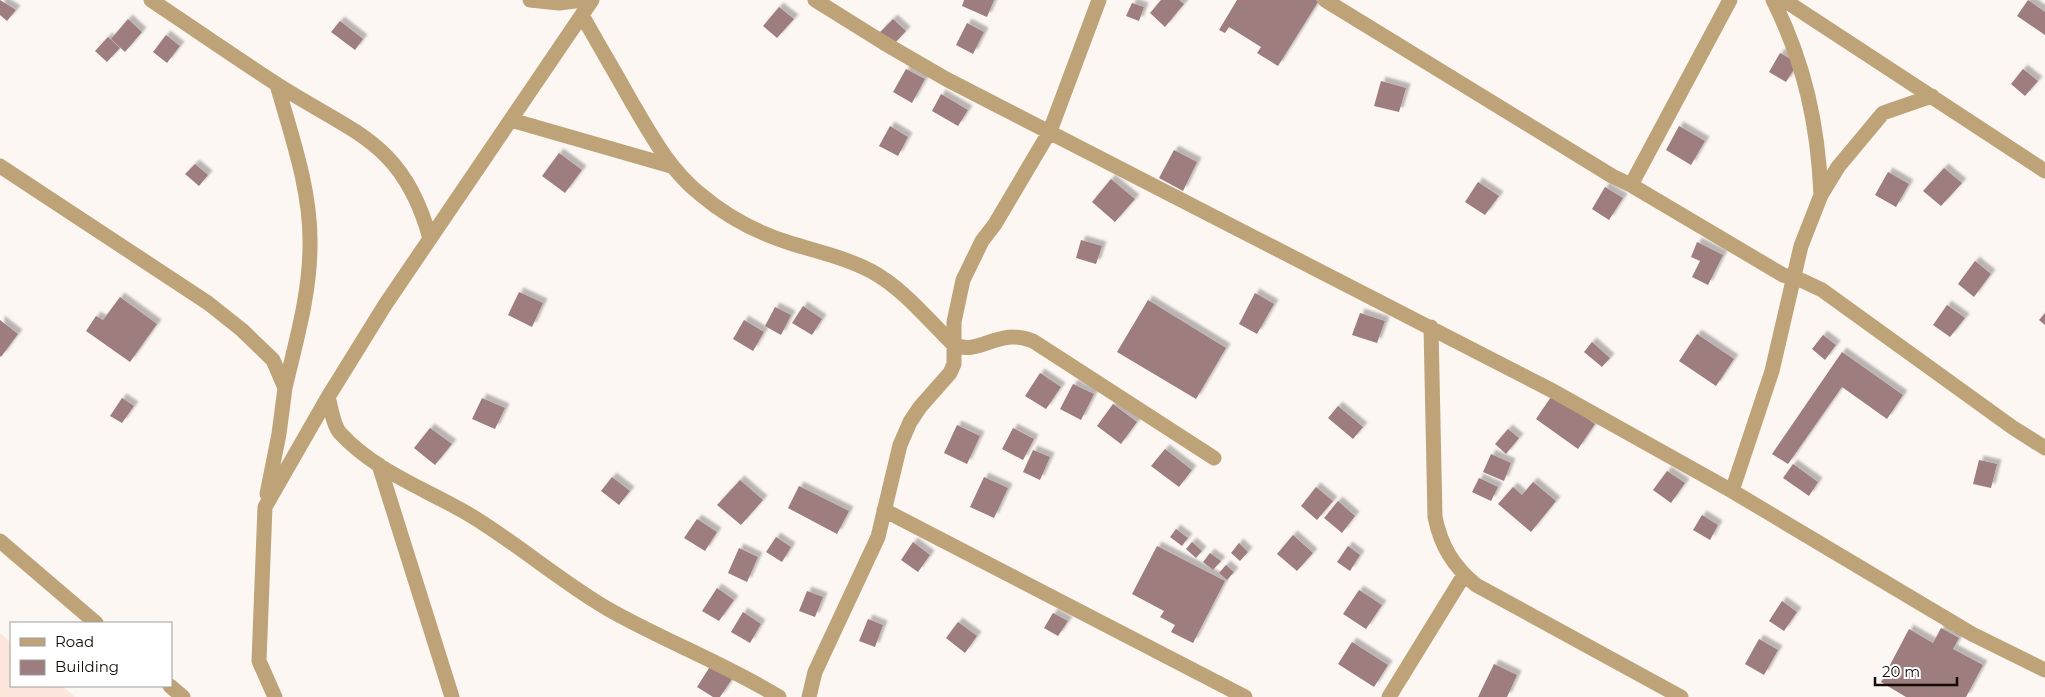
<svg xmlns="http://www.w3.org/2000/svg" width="2045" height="697" font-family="Montserrat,sans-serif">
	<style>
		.built { fill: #fde6db }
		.building { fill: #9d7d7e; filter: url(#shadow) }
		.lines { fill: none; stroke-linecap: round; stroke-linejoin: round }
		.minor { stroke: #bfa378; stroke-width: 15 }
	</style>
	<defs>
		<filter id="shadow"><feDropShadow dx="4.5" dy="-4.5" stdDeviation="1" flood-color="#0004"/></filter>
	</defs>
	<rect width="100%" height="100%" fill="#fdf7f4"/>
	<path class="built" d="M 0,633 L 11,643 L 11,686 L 62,686 L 75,697 L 0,697 Z"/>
	<path class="building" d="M 0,0 L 16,10 L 7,21 L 0,15 Z
		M 964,0 L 994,0 L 987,17 L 962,6 Z
		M 1161,0 L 1179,0 L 1184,4 L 1165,27 L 1150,13 Z
		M 1237,0 L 1316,0 L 1318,2 L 1278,66 L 1257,53 L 1261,47 L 1229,27 L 1225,33 L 1219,30 Z
		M 2028,0 L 2045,12 L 2045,35 L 2017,16 Z
		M 1132,3 L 1144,7 L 1139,21 L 1126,16 Z
		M 779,7 L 794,19 L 777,38 L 763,26 Z
		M 128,19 L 142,32 L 125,52 L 111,39 Z
		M 893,19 L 906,31 L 893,45 L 880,32 Z
		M 340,21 L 363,39 L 355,50 L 331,32 Z
		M 967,23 L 984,32 L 973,54 L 956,45 Z
		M 166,35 L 180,46 L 167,63 L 153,52 Z
		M 108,37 L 120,48 L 107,62 L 95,51 Z
		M 1780,53 L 1798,63 L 1786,82 L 1769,72 Z
		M 906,69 L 925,79 L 912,103 L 893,92 Z
		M 2023,69 L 2038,81 L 2025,96 L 2011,84 Z
		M 1381,81 L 1406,88 L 1399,112 L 1374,106 Z
		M 941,94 L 968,110 L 958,126 L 932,111 Z
		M 890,126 L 908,137 L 898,156 L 879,146 Z
		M 1679,126 L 1705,141 L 1691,165 L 1666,150 Z
		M 1174,150 L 1197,162 L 1183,191 L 1159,178 Z
		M 559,153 L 582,170 L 565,193 L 542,176 Z
		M 195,164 L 208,175 L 199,186 L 185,174 Z
		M 1944,168 L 1962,183 L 1941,206 L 1923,191 Z
		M 1888,172 L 1909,184 L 1896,207 L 1875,195 Z
		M 1111,179 L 1135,199 L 1115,222 L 1092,202 Z
		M 1478,182 L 1499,196 L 1485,215 L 1465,202 Z
		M 1605,187 L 1623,198 L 1609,220 L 1592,209 Z
		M 1081,240 L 1102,246 L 1096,264 L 1076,258 Z
		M 1697,242 L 1723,255 L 1708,285 L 1692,277 L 1700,261 L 1691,257 Z
		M 1975,261 L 1991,274 L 1974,297 L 1958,284 Z
		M 519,292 L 543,303 L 532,327 L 508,315 Z
		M 1255,293 L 1274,304 L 1257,334 L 1239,324 Z
		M 120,297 L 157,324 L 130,362 L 86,331 L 96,316 L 103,320 Z
		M 1148,300 L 1226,348 L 1196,399 L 1117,352 Z
		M 1947,305 L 1965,318 L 1950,337 L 1933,325 Z
		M 803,306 L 822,319 L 812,335 L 792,323 Z
		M 775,307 L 791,315 L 781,335 L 765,326 Z
		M 1360,313 L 1385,321 L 1377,343 L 1352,335 Z
		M 2045,313 L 2045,325 L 2039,320 Z
		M 0,320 L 18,334 L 1,357 L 0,356 Z
		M 744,320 L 764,332 L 753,351 L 733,339 Z
		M 1697,334 L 1734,359 L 1716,386 L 1679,361 Z
		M 1823,335 L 1836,345 L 1825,360 L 1812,349 Z
		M 1592,342 L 1610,358 L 1602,367 L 1584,352 Z
		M 1842,352 L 1903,395 L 1887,419 L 1842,387 L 1788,464 L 1772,454 Z
		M 1040,373 L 1061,387 L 1046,409 L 1025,396 Z
		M 1073,384 L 1094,394 L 1081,420 L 1060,409 Z
		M 1553,394 L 1595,424 L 1578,449 L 1536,419 Z
		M 122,398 L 134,406 L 122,423 L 110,416 Z
		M 482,398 L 505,408 L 495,429 L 472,419 Z
		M 1113,404 L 1137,422 L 1121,444 L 1097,426 Z
		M 1338,406 L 1363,427 L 1353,439 L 1328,418 Z
		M 957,425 L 980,436 L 967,464 L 944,453 Z
		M 430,428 L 452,444 L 435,465 L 414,448 Z
		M 1013,428 L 1034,439 L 1023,460 L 1002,449 Z
		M 1508,429 L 1519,438 L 1506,454 L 1495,444 Z
		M 1165,449 L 1192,470 L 1179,487 L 1151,466 Z
		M 1033,450 L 1050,457 L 1040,480 L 1023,472 Z
		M 1491,454 L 1511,463 L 1504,481 L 1483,472 Z
		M 1979,460 L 1997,464 L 1991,488 L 1973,484 Z
		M 1793,464 L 1818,482 L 1809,496 L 1783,478 Z
		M 1667,471 L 1685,483 L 1671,503 L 1653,490 Z
		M 612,477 L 630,491 L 619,505 L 601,491 Z
		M 984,477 L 1008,488 L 994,518 L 970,507 Z
		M 1479,478 L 1498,487 L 1491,501 L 1472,492 Z
		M 740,480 L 763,500 L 741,525 L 717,505 Z
		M 1533,482 L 1556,501 L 1531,532 L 1498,504 L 1513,487 L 1522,495 Z
		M 799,486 L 849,511 L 837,534 L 788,508 Z
		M 1316,487 L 1333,501 L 1317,520 L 1301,506 Z
		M 1338,501 L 1355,516 L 1342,533 L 1324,518 Z
		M 1702,515 L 1718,525 L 1710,540 L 1693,530 Z
		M 697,519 L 717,532 L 705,551 L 684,538 Z
		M 1176,529 L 1188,538 L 1182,546 L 1170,537 Z
		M 1293,535 L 1313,553 L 1297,571 L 1277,554 Z
		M 776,537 L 791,547 L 782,562 L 766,552 Z
		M 913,542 L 930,555 L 918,572 L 901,560 Z
		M 1192,542 L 1202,551 L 1196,558 L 1186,549 Z
		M 1239,543 L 1248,552 L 1240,561 L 1231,553 Z
		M 1157,546 L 1225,581 L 1193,643 L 1171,632 L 1175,625 L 1160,617 L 1164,611 L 1132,594 Z
		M 1348,546 L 1360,555 L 1350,571 L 1337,562 Z
		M 739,548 L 758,557 L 747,582 L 728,573 Z
		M 1210,553 L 1221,561 L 1213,570 L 1203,562 Z
		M 1226,565 L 1234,572 L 1227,580 L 1219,573 Z
		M 717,588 L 734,600 L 719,621 L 702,611 Z
		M 1359,590 L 1382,605 L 1366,629 L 1343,614 Z
		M 807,591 L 823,597 L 815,617 L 799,611 Z
		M 1782,601 L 1797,612 L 1784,631 L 1769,621 Z
		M 743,612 L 761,624 L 750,643 L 731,632 Z
		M 1053,613 L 1068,621 L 1058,636 L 1044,628 Z
		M 868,619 L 883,625 L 875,647 L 859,641 Z
		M 958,622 L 977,636 L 965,653 L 946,638 Z
		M 1941,628 L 1959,638 L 1953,649 L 1983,665 L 1966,697 L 1906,697 L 1881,682 L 1909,629 L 1933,643 Z
		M 1759,639 L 1778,650 L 1764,675 L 1745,664 Z
		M 1352,642 L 1388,665 L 1374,687 L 1338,664 Z
		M 1494,664 L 1517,675 L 1507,697 L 1478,697 Z
		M 711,665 L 732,679 L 720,697 L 713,697 L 697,687 Z"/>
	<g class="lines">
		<path class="minor" d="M 151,0 C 193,28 235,57 278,85 C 353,133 404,142 430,239
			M 530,0 L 559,3 L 583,0
			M 815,0 L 884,43 L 946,79 L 1553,391 L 1732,491 L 1972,634 L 2045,670
			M 1325,0 L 1612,176 L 1631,185 L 1783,275 L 1803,281 L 1822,290 L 2012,427 L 2045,448
			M 1773,0 C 1805,64 1818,125 1821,195
			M 1784,0 L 2045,171
			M 582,15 C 598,44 615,72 631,101 C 651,135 669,169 700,194 C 727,217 760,234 793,244 C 820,252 846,258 871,271 C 904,289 927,319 953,344 C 974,355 992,336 1014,337 C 1020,337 1027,339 1033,341 L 1214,458
			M 277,85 C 292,137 311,191 310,245 C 310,294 296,341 285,388
			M 511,120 L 671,166
			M 0,166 L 208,303 L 242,330 L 273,360 L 285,388 L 279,434 L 267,494
			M 1631,185 L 1730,0
			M 1431,327 L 1435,517 C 1441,546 1453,566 1476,585 L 1681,697
			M 328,397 C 331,407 333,425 340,433 C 376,472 426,489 470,515 C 518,544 560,581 608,609 C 664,641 724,663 779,697
			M 379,465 L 452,697
			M 1732,491 L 1772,371 L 1801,246 L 1821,195 L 1838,167 L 1883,113 L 1932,96
			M 884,510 L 1245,697
			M 0,541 L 96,623
			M 170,686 L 183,697
			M 275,697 L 259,661 L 265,507 L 328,397 L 385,305 L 592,0
			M 809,697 L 815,672 L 878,537 L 900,445 L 910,422 L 920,407 L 950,373 L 954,364 L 954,322 L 963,280 L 982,241 L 995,224 L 1050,131 L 1099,0
			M 1389,697 L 1464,575"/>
	</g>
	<rect x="10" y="622" width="162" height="65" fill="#ffffff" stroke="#a19d9b"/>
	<rect x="20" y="638" width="25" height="8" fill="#bfa378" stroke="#a19d9b"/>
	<text x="55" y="647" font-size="15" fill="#140a06">Road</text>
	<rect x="20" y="660" width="25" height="15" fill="#9d7d7e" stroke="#a19d9b"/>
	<text x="55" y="672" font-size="15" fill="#140a06">Building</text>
	<path d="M1875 677v8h82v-8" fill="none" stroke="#140a06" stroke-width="2.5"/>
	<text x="1882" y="677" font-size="15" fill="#140a06" stroke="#ffffff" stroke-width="4" paint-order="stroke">20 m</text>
</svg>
